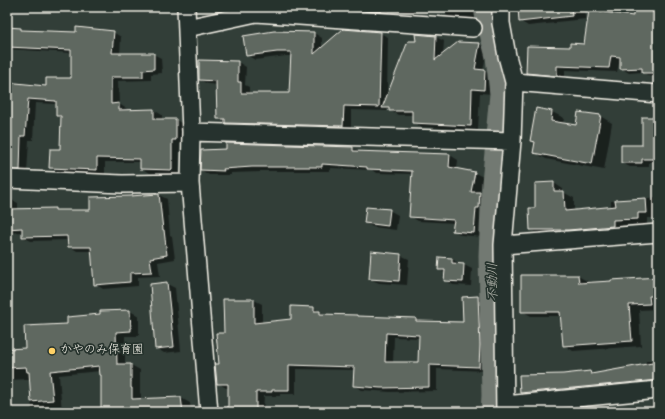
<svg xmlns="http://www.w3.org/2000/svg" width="665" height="419" font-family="'Gochi Hand','Klee One',sans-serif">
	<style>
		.shadow { fill: #0007; fill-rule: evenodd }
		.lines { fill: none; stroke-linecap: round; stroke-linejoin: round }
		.river { stroke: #727972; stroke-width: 31 }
		.building { fill: #5f6861; stroke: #f4f1e8; fill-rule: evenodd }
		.street-casing { stroke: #f4f1e8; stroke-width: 20 }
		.street { stroke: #26332d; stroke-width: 17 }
		.poi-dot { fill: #ffd166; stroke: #26332d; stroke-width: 1.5 }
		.labels { text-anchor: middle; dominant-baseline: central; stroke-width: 3.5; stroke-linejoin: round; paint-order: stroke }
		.poi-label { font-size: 12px; fill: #f4f1e8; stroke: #26332d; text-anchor: start }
		.water-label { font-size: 13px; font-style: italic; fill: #babbb3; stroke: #26332d }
	</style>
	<rect width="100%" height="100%" fill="#323e38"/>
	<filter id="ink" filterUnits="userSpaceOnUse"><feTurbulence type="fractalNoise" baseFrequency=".025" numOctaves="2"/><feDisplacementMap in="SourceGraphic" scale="8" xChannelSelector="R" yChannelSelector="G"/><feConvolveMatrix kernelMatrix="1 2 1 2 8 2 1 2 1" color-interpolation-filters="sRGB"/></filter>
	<g filter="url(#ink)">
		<path class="shadow" d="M 356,7 L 480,7 L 483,22 L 454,19 L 446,15 L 446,11 L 413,9 L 413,12 L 389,9 L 389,16 L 367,14 Z
			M 519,7 L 585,7 L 586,19 L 556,22 L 556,23 L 528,26 L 520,21 Z
			M 658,10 L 658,77 L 651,77 L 642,72 L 629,73 L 621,68 L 621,59 L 620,59 L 617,72 L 565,70 L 565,80 L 535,77 L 527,72 L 571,48 L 585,45 L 634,17 Z
			M 7,28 L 21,29 L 25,32 L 77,33 L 113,32 L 121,37 L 120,54 L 153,54 L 161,58 L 162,73 L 151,74 L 151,80 L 118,81 L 119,104 L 127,109 L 127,111 L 154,110 L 162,115 L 162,120 L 176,120 L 183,124 L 184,144 L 180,144 L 179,174 L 149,173 L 141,168 L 141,162 L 105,162 L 105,174 L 58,172 L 50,168 L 61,150 L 62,118 L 57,116 L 57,104 L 35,103 L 33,140 L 29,140 L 27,173 L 7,172 L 7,84 L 47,87 L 72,79 L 72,53 L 7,49 Z
			M 314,33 L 322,38 L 322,48 L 380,33 L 388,37 L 387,97 L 417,42 L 416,35 L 436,37 L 444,41 L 443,55 L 479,44 L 487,49 L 483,71 L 485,71 L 493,76 L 492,94 L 480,93 L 478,130 L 421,127 L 413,122 L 413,115 L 398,115 L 387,109 L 387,111 L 351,110 L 351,130 L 234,127 L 218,118 L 217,85 L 208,84 L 200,80 L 200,61 L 238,62 L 246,67 L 245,85 L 249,87 L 249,94 L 290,94 L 292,56 L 286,56 L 255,60 L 247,55 Z
			M 537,109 L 552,112 L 564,118 L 563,124 L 577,126 L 600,116 L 612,123 L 604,170 L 546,159 L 534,152 L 536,144 L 531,141 Z
			M 658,118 L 658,162 L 649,162 L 649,167 L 630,167 L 622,163 L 643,146 Z
			M 227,144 L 353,148 L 361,152 L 450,155 L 458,160 L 457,169 L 475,173 L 483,177 L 480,193 L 488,198 L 487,212 L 484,212 L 482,237 L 461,235 L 453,230 L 454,223 L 418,221 L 410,216 L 413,174 L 376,173 L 372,170 L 330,168 L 330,171 L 260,171 L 260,172 L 231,173 L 231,175 L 209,175 L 201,170 L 227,150 Z
			M 554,183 L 563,189 L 563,192 L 574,198 L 574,211 L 611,208 L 611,201 L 658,198 L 658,216 L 656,216 L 656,218 L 647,218 L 647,224 L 622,225 L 623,231 L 540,235 L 531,230 L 536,209 Z
			M 159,195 L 167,199 L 170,235 L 172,236 L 175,259 L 158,262 L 160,276 L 138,277 L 138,286 L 103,289 L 95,284 L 93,251 L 77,251 L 69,246 L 69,240 L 31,241 L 23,237 L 23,232 L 7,233 L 7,199 L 10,199 L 18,203 L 18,210 L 55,209 L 59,211 L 91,210 L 130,197 Z
			M 389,210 L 398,215 L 396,230 L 373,227 L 365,223 Z
			M 400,255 L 409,259 L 407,285 L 379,283 L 370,279 Z
			M 440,258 L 452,259 L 460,264 L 464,265 L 472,269 L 471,286 L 453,285 L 445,280 L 445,273 L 439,269 Z
			M 656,275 L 658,275 L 658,309 L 639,310 L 641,346 L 573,351 L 564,345 L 562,316 L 531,316 L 522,311 L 578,276 L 587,281 L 588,283 L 656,278 Z
			M 7,276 L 8,276 L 9,297 L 7,297 Z
			M 167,284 L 175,288 L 181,351 L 164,353 L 156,348 L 151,285 Z
			M 477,297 L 485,302 L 487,350 L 487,371 L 437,369 L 437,391 L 390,392 L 362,390 L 354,386 L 355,370 L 296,369 L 296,394 L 280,394 L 280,396 L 264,396 L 263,412 L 228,412 L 229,388 L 226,388 L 218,383 L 225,334 L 254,300 L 262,304 L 262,323 L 292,320 L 314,308 L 325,315 L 356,316 L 359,317 L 416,319 L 421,322 L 464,323 ZM 394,337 L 420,338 L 419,363 L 393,363 Z
			M 130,311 L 139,316 L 139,336 L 125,336 L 125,365 L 131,365 L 140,370 L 140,393 L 141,394 L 141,400 L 181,398 L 190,403 L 191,412 L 102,412 L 102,376 L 101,375 L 100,371 L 59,375 L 62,412 L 32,412 L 30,379 L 7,380 L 7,350 L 26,349 L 68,325 L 101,315 L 101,312 Z
			M 646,361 L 658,361 L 658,385 L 528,397 L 521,392 L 563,375 L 590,372 L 594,375 L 646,365 Z"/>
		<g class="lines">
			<path class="river" d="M 490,7 L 490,13 L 501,56 L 505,94 L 501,136
				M 496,412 L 497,396 L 494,256 L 497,183 L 500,153"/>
		</g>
		<path class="building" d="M 369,7 L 381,7 L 381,12 L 365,10 Z
			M 518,7 L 571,7 L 572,16 L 519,22 Z
			M 633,8 L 658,9 L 658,73 L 642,73 L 642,68 L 620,69 L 620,57 L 611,56 L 609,68 L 557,66 L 557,76 L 526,73 L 527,46 L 570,47 L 570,43 L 584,44 L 589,10 L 633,16 Z
			M 7,27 L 21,28 L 21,30 L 76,32 L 76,27 L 114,31 L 112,53 L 154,53 L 154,69 L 143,70 L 143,77 L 111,77 L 111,104 L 119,103 L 119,110 L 154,109 L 154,119 L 176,119 L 176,140 L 172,140 L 172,170 L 140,169 L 140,159 L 97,158 L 97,170 L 49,168 L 50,149 L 60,149 L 61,116 L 56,116 L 56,101 L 28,99 L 25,136 L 21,136 L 20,170 L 7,169 L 7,83 L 16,83 L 46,86 L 46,78 L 71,78 L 71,50 L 7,47 Z
			M 343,29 L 381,32 L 379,107 L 344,106 L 343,126 L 225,123 L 225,119 L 217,119 L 216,81 L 199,80 L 199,60 L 238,61 L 238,82 L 241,82 L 241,93 L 289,93 L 291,52 L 277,52 L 246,56 L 243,36 L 274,31 L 314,32 L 314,54 Z
			M 415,34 L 436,36 L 435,60 L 458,42 L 480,43 L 475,69 L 485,70 L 484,90 L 472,89 L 471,126 L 412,123 L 412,111 L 389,111 L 389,108 L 382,108 L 408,41 L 416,41 Z
			M 536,108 L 552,111 L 551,121 L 576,125 L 578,112 L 601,115 L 592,164 L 533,153 L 535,142 L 530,141 Z
			M 642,117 L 658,117 L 658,159 L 642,159 L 642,163 L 621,163 L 621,145 L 642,145 Z
			M 226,143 L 353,147 L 353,151 L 450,154 L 449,167 L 475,172 L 471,192 L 480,192 L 479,208 L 476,208 L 474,233 L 452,231 L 454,220 L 409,217 L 412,171 L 367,169 L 367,167 L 322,164 L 322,167 L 252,167 L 223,169 L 224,171 L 200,170 L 201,150 L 226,149 Z
			M 554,182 L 554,191 L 564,191 L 565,211 L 616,206 L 615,200 L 646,198 L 647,213 L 638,213 L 638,219 L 613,220 L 613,226 L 569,230 L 530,230 L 529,208 L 535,208 L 535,183 Z
			M 159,194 L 163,230 L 164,230 L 167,255 L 150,258 L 152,272 L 130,273 L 130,282 L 94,285 L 91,247 L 68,247 L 67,236 L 22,237 L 22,228 L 7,229 L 7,209 L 55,208 L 55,210 L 90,210 L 90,197 L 130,196 Z
			M 366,207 L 390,209 L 388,226 L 364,223 Z
			M 371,251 L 401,254 L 399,281 L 369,279 Z
			M 439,257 L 452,258 L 452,263 L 464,264 L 463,282 L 444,281 L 445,270 L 438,270 Z
			M 521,275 L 578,275 L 579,283 L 611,281 L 611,280 L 658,277 L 658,296 L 649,296 L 650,304 L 629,305 L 632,341 L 563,346 L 560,312 L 521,312 Z
			M 167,282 L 174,347 L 155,349 L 150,284 Z
			M 478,296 L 480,345 L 479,367 L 429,365 L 429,387 L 381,388 L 353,386 L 354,367 L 289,365 L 289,390 L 272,390 L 272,392 L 256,392 L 256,412 L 228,412 L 228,384 L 217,384 L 215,364 L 219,364 L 216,333 L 224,333 L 223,299 L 254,299 L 254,323 L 291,319 L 291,306 L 314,307 L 314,311 L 320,311 L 320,314 L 357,315 L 357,316 L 416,318 L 416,321 L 463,322 L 462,297 ZM 386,333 L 419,335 L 418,362 L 385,362 Z
			M 130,310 L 131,331 L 116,332 L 117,364 L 131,364 L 131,388 L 132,388 L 132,399 L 181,397 L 183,412 L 101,412 L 101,375 L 100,375 L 99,366 L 50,371 L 53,400 L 31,402 L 29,372 L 27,372 L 26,367 L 7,368 L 7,349 L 25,348 L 24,326 L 67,324 L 67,317 L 100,314 L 100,311 Z
			M 658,362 L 658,380 L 520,393 L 519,375 L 563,374 L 590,371 L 591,374 Z"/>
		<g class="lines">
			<g class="street-casing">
				<path id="street" d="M 186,7 L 191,132 L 190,183 L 209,412
					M 501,7 L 501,23 L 507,56 L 514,82 L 512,141 L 503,245 L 505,412
					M 187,28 L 256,13 L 473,28
					M 514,82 L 658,94
					M 191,132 L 512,141
					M 7,179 L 122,184 L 190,183
					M 503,245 L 658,233
					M 505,405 L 658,390"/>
			</g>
			<use href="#street" class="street"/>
		</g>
	</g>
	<circle class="poi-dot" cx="52" cy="351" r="4"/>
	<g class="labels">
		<g class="poi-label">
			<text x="60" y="351">かやのみ保育園</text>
		</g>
		<g class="water-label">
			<text transform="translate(494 282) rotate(-91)">不動川</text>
		</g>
	</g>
	<rect width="665" height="419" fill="none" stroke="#26332d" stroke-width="24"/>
	<rect x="12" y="12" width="641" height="395" fill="none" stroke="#f4f1e8" stroke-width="1.5" filter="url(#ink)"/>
</svg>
